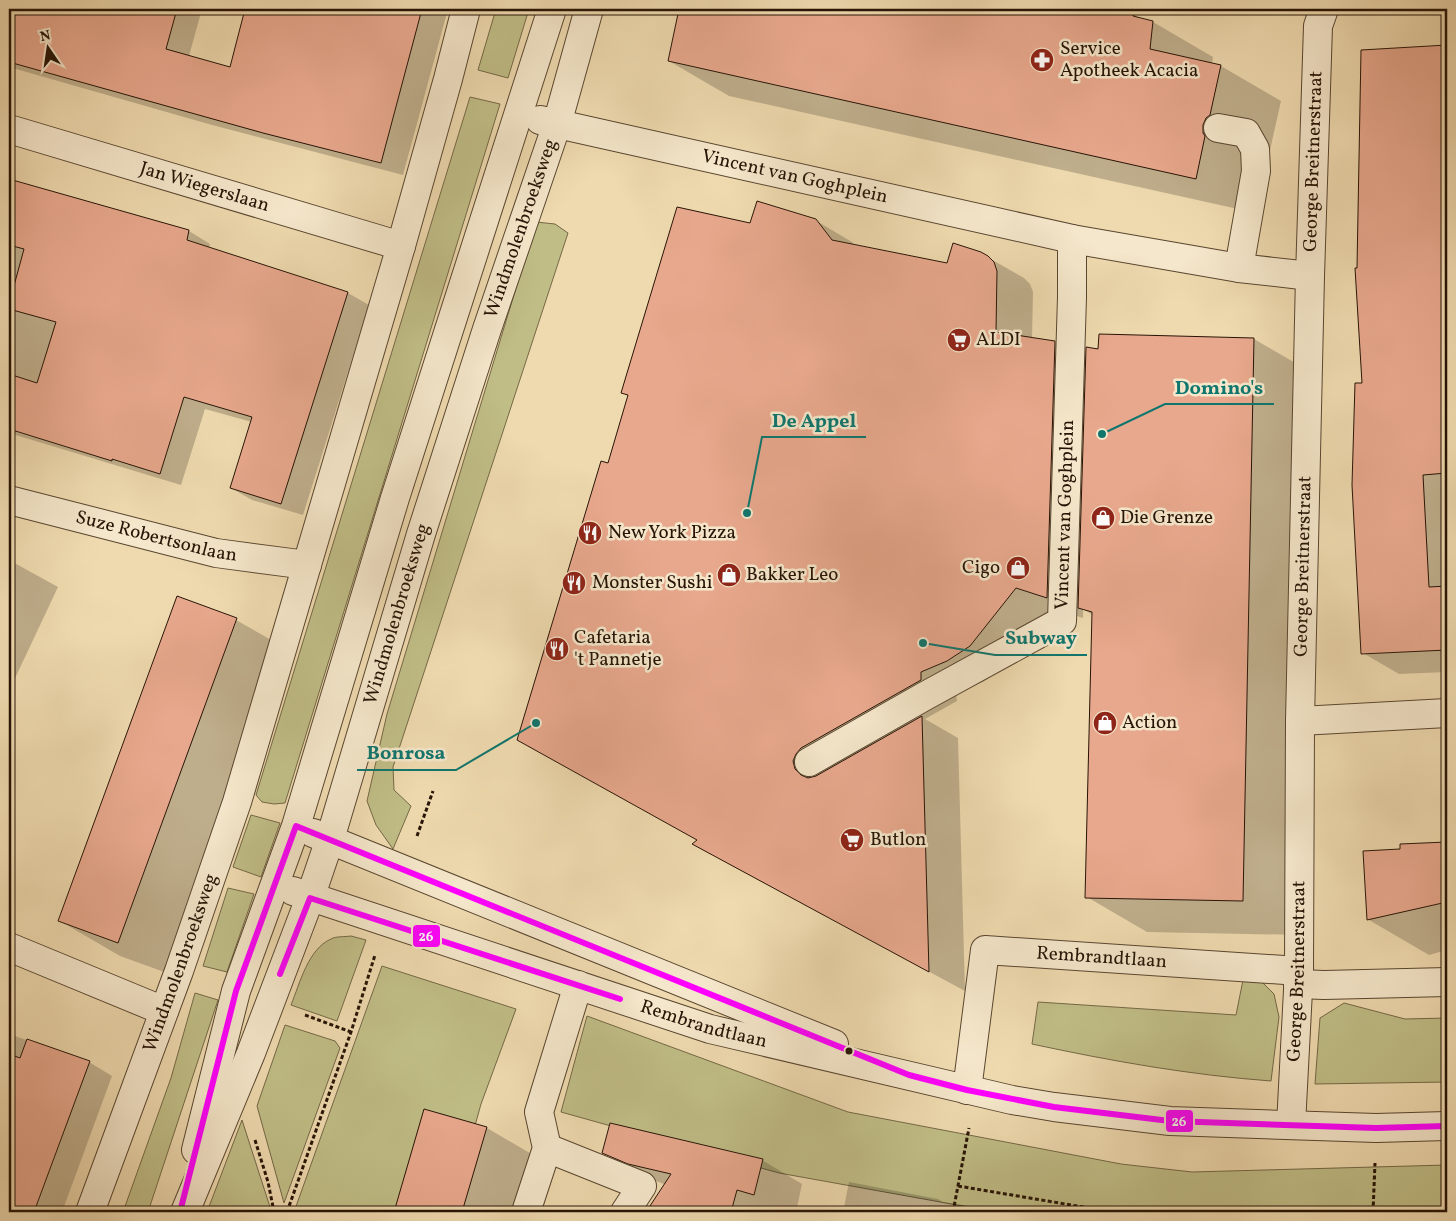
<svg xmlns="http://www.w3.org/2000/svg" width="1456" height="1221" font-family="Vollkorn,serif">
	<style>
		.green { fill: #c0bd86; stroke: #746846 }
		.shadow { fill: #0003 }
		.building { fill: #e8a88d; stroke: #271406 }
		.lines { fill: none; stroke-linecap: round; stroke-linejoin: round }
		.minor-casing { stroke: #594630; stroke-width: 30 }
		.path { stroke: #271406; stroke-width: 3; stroke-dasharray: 4 2.5; stroke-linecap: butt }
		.minor { stroke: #f5e7cb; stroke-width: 28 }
		.bus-1-casing { stroke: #f5e7cb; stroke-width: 10 }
		.bus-1 { stroke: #f0f; stroke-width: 6 }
		.bus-dot { fill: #271406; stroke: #f5e7cb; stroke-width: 2 }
		.labels { text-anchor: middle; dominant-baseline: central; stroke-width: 5; stroke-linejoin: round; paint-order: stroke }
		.poi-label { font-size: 19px; fill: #271406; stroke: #f5e7cb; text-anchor: start }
		.street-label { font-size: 19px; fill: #271406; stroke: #f5e7cb }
		.leader { fill: none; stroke: #0f766e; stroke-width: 2 }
		.callout-dot { fill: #0f766e; stroke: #f5e7cb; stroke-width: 2 }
		.callout-label { font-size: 20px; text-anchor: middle; font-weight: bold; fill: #0f766e; stroke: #f5e7cb; stroke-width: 5; stroke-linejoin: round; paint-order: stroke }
		.line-badge { stroke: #f5e7cb; stroke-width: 2 }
		.badge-label { font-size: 14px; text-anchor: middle; font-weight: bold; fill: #fff }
	</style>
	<rect width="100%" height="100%" fill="#efdaaf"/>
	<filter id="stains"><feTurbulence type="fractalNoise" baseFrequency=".004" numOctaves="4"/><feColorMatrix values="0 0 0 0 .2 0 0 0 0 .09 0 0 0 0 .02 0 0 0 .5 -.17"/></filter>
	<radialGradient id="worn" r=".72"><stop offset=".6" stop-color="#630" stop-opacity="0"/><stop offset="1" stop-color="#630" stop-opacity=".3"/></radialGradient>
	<path class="green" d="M 496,9 L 529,9 L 508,78 L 478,70 Z
		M 470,97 L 500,104 L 285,803 L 274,804 L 262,802 L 256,795 Z
		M 536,222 L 555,224 L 568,233 L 393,767 L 394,790 L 411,806 L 393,849 L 376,825 L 367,801 L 387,714 Z
		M 251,815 L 280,823 L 261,877 L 233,867 Z
		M 228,888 L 254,894 L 227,972 L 203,966 Z
		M 351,936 L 366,940 L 337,1021 L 291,1005 C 300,983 308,949 331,939 C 336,936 345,937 351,936 Z
		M 382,966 L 516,1009 L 481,1104 L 451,1212 L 294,1212 Z
		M 1243,980 L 1261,981 L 1274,994 L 1279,1017 L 1271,1081 C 1190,1075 1111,1061 1032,1044 L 1038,1002 L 1236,1015 Z
		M 195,993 L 218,1000 L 148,1212 L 123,1212 L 171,1078 Z
		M 1344,1003 L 1405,1019 L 1447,1018 L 1447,1082 L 1315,1084 L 1320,1018 Z
		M 587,1016 L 848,1112 L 1121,1164 L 1192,1172 L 1447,1165 L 1447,1212 L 996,1212 L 779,1173 L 561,1112 Z
		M 285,1025 L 335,1041 L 340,1048 L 284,1203 L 257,1106 Z
		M 242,1120 L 270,1207 L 268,1212 L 207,1212 Z"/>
	<path class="shadow" d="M 9,9 L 202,9 L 189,56 L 230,68 L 259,9 L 448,9 L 403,175 L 212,125 L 9,67 Z
		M 681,9 L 1113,9 L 1133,14 L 1142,19 L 1153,22 L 1213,57 L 1212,64 L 1221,66 L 1281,101 L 1270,150 L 1266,153 L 1256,213 L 729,96 L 669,61 Z
		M 1447,46 L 1447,672 L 1399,674 L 1363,653 L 1363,384 L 1358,269 L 1362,51 Z
		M 9,180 L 189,231 L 210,244 L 209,249 L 348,293 L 369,305 L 303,515 L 252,500 L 231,488 L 252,422 L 205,409 L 181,485 L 9,433 Z
		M 815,220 L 852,242 L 855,246 L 948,265 L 980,253 L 1024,278 L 1030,284 L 1033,292 L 1032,339 L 1055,343 L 1087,361 L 1099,350 L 1254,339 L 1314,374 L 1303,935 L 1147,932 L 1087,897 L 1093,615 L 1083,609 L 1083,618 L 1052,608 L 1007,666 L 983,682 L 956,692 L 957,701 L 925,719 L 958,738 L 965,991 L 729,864 L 699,840 L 609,464 L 629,396 L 623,393 L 751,224 Z
		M 9,560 L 58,587 L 9,691 Z
		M 236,620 L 296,654 L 178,977 L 120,956 L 60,921 Z
		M 1447,843 L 1447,950 L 1429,955 L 1369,920 L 1365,852 L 1402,851 L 1401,845 Z
		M 9,1033 L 15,1036 L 89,1062 L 112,1076 L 62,1212 L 9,1212 Z
		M 425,1110 L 487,1128 L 547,1163 L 532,1212 L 395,1212 Z
		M 604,1153 L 762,1160 L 802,1184 L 796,1212 L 648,1212 L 666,1185 L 644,1176 Z
		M 849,1182 L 938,1199 L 943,1202 L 1011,1212 L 843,1212 Z"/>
	<path class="building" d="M 9,9 L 177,9 L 166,49 L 230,67 L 245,9 L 422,9 L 381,163 L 263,133 L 9,62 Z
		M 679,9 L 1134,9 L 1133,16 L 1153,21 L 1150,49 L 1221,65 L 1210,115 L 1206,118 L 1203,125 L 1203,133 L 1205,136 L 1196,179 L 668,61 Z
		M 1447,45 L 1447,473 L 1423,475 L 1429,587 L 1447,586 L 1447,650 L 1361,654 L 1352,485 L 1355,383 L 1362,383 L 1355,268 L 1357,268 L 1361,50 Z
		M 9,179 L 189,230 L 187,240 L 348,292 L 281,504 L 230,488 L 252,417 L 184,397 L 160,474 L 112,459 L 112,461 L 9,429 L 9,374 L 37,383 L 56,322 L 9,309 L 9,304 L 24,249 L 9,245 Z
		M 757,201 L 816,219 L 832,240 L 947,263 L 953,243 L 981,252 L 988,256 L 994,262 L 997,271 L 996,332 L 1055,341 L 1047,598 L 1016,588 L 970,646 L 947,661 L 921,672 L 921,680 L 801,748 L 796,754 L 793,761 L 795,769 L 801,775 L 808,778 L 816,776 L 922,716 L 929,972 L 692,844 L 697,840 L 517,740 L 601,461 L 608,463 L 628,395 L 621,393 L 677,207 L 750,223 Z
		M 1099,334 L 1254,338 L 1243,901 L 1085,898 L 1092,612 L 1078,608 L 1086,347 L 1098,349 Z
		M 177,596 L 237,618 L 118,943 L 58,921 Z
		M 1447,842 L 1447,902 L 1367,920 L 1363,851 L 1400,849 L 1400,844 Z
		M 27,1039 L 90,1061 L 34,1212 L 9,1212 L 9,1054 L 20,1058 Z
		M 424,1109 L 487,1127 L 462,1212 L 394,1212 Z
		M 610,1123 L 763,1159 L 754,1195 L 737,1190 L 731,1212 L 646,1212 L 671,1174 L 628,1164 L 602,1153 Z"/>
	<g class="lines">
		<g class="minor-casing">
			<g id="minor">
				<path id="s1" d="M 540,120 L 1072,239 L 1239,268 L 1310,276"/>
				<path d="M 1218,128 L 1246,133 L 1255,149 L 1256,171 L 1239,268"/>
				<path id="s2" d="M 9,129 L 401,246"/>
				<path id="s3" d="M 9,500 L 216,553 L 307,565"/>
				<path d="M 1300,721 L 1447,713"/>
				<path id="s4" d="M 809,762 L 925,696 L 1062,621 L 1072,297 L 1072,239"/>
				<path d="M 313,833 L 834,1044"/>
				<path id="s5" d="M 293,891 L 710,1029 L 1012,1100 L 1054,1107 L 1170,1121 L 1376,1128 L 1447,1126"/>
				<path d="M 9,947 L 164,1011"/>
				<path d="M 1298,984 L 1324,985 L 1447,982"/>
				<path id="s6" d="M 967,1090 L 985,950 L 1299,971"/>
				<path id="s7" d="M 1291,1125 L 1299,971 L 1300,721 L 1310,276 L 1318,26 L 1324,9"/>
				<path d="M 547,1148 L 642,1186 L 625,1212"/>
				<path d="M 196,1150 L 236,991 L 296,826 L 395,498 L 552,9"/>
				<path id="s8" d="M 90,1212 L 179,971 L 237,802 L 401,246 L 448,79 L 466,9"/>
				<path id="s9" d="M 185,1212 L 251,1053 L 310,898 L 330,839 L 421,534 L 487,329 L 557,124 L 589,9"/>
				<path d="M 526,1212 L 547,1148 L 539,1112 L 578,985"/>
			</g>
		</g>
		<path class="path" d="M 417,836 L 433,791
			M 305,1015 L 351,1032
			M 255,1140 L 268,1182 L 274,1212
			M 958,1186 L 1113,1212
			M 287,1212 L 351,1032 L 375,955
			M 953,1212 L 969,1128
			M 1373,1212 L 1375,1163"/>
		<use href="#minor" class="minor"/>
		<g class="bus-1-casing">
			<path id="bus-1" d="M 280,974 L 310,898 L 620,999
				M 180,1212 L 236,991 L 296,826 L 909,1075 L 967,1090 L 1054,1107 L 1170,1121 L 1376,1128 L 1447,1126"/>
		</g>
		<use href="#bus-1" class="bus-1"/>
	</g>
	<defs>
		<g id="pharmacy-disc" transform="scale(1.25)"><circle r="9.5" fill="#8f2418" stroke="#f5e7cb"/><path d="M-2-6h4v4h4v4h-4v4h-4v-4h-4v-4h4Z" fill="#fff"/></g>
		<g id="supermarket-disc" transform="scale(1.25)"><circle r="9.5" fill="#8f2418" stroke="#f5e7cb"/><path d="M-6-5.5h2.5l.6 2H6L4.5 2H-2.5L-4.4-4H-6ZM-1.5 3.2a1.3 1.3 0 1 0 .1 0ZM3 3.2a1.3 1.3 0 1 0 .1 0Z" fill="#fff"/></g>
		<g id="shop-disc" transform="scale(1.25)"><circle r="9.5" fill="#8f2418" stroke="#f5e7cb"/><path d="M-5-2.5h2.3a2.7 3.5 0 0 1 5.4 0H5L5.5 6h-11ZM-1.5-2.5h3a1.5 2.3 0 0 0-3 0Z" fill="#fff"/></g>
		<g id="restaurant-disc" transform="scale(1.25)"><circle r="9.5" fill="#8f2418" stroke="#f5e7cb"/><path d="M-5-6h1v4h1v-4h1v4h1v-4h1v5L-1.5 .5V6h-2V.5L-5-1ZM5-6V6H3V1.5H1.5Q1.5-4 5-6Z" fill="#fff"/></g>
	</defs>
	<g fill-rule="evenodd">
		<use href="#pharmacy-disc" x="1042" y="60"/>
		<use href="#supermarket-disc" x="959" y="340"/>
		<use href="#shop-disc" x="1103" y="518"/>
		<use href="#restaurant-disc" x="590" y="533"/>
		<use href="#shop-disc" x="1018" y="568"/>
		<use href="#shop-disc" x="729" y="575"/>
		<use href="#restaurant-disc" x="574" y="583"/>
		<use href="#restaurant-disc" x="557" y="649"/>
		<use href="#shop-disc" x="1105" y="723"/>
		<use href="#supermarket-disc" x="852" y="840"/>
	</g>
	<circle class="bus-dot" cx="849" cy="1051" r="4.5"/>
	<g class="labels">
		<g class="poi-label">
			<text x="1060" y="49">Service<tspan x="1060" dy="22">Apotheek Acacia</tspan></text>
			<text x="976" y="340">ALDI</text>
			<text x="1120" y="518">Die Grenze</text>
			<text x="608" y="533">New York Pizza</text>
			<text x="1000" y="568" text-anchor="end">Cigo</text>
			<text x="746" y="575">Bakker Leo</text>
			<text x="592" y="583">Monster Sushi</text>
			<text x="574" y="638">Cafetaria<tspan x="574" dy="22">'t Pannetje</tspan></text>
			<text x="1122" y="723">Action</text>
			<text x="870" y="840">Butlon</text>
		</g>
		<g class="street-label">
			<text stroke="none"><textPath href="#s7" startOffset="964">George Breitnerstraat</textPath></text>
			<text stroke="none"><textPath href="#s1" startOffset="261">Vincent van Goghplein</textPath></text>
			<text stroke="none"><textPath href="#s2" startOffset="204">Jan Wiegerslaan</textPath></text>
			<text stroke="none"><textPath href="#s9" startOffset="1040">Windmolenbroeksweg</textPath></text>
			<text stroke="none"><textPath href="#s4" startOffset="396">Vincent van Goghplein</textPath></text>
			<text stroke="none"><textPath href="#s3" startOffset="152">Suze Robertsonlaan</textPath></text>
			<text stroke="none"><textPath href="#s7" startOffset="559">George Breitnerstraat</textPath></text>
			<text stroke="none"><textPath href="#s9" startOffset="635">Windmolenbroeksweg</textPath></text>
			<text stroke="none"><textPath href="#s6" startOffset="258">Rembrandtlaan</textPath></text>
			<text stroke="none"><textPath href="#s8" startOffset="265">Windmolenbroeksweg</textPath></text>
			<text stroke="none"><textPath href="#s7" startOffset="154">George Breitnerstraat</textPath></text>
			<text stroke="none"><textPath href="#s5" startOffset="432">Rembrandtlaan</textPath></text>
		</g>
	</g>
	<path class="leader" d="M1102 434L1165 404H1274M747 513L762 437H866M923 643L995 655H1087M536 723L456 770H357"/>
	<g class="callout-dot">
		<circle cx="1102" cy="434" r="5"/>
		<circle cx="747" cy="513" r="5"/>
		<circle cx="923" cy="643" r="5"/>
		<circle cx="536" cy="723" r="5"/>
	</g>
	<g class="callout-label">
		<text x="1219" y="394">Domino's</text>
		<text x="814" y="427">De Appel</text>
		<text x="1041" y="644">Subway</text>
		<text x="406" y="759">Bonrosa</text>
	</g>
	<g class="line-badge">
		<rect x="412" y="924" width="29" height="24" rx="5" fill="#f0f"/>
		<rect x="1165" y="1109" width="29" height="24" rx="5" fill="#f0f"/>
	</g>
	<g class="badge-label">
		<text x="426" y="941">26</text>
		<text x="1179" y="1126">26</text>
	</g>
	<rect width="1456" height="1221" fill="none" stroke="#efdaaf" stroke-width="30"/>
	<rect x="10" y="10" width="1436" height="1201" fill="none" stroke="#271406" stroke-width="2.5"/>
	<rect x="15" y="15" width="1426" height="1191" fill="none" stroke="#271406"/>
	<g transform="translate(48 48) rotate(347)" stroke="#f5e7cb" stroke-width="4" paint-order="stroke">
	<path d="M0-4L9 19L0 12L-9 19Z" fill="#271406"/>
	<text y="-8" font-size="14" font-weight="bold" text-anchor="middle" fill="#271406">N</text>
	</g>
	<rect width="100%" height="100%" filter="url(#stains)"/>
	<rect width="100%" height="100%" fill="url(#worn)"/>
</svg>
